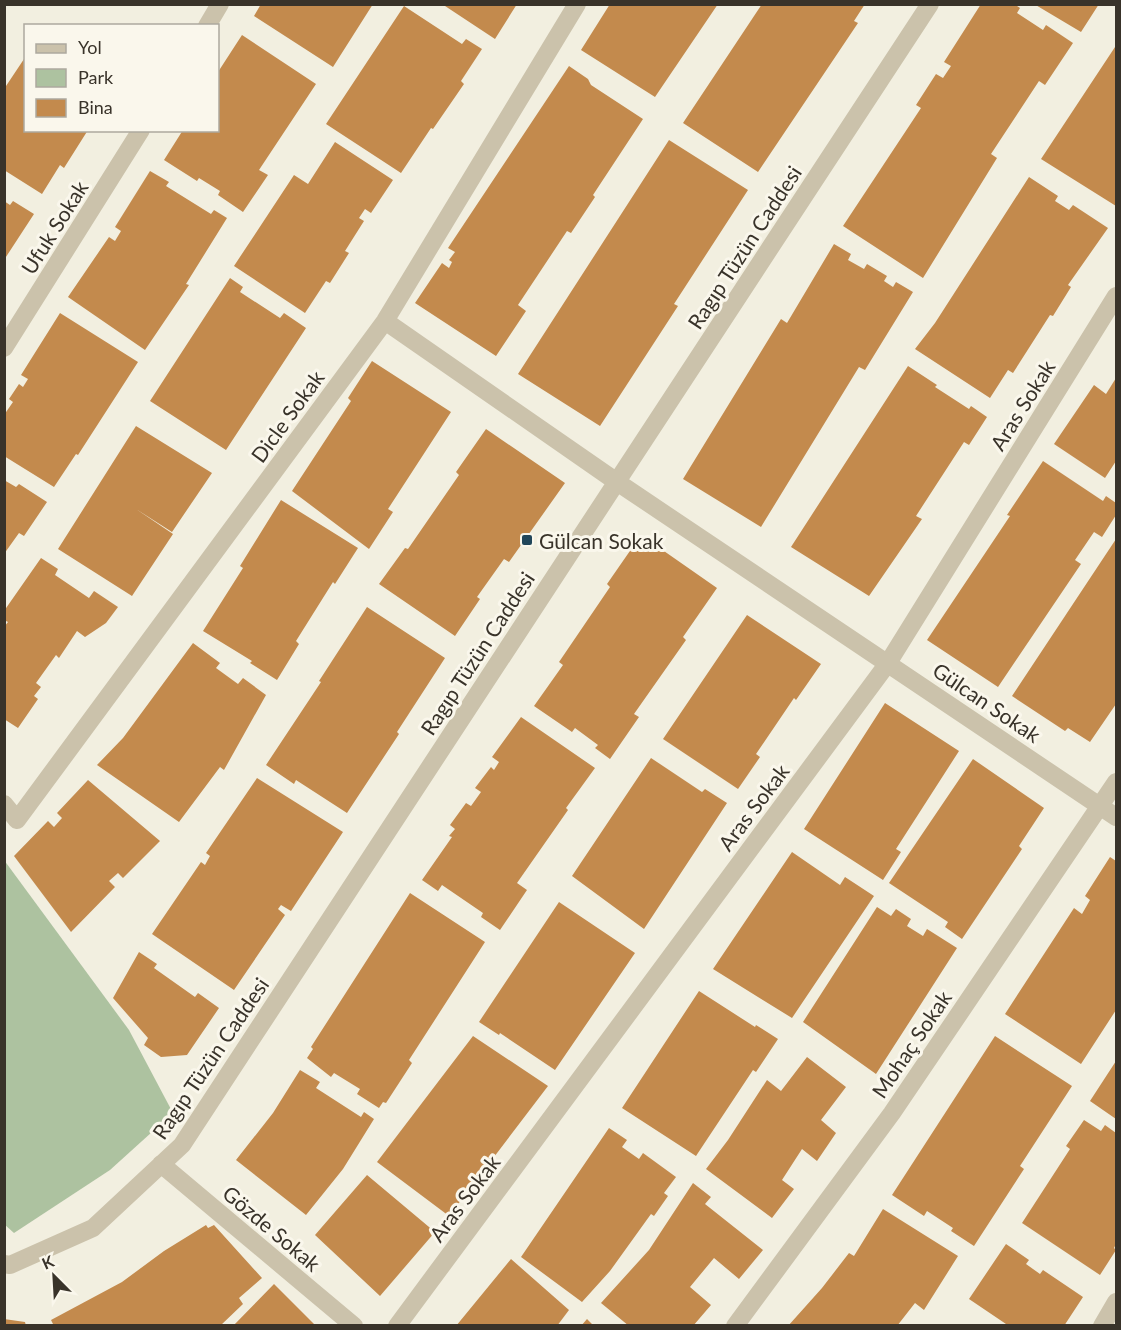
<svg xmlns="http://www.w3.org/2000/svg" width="1121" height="1330" font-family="Lato,sans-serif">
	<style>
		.green { fill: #adc2a0 }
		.building { fill: #c38a4d }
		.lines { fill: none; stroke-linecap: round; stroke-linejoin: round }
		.minor { stroke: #cbc2ab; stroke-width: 18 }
		.poi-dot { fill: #21465a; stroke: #faf7ec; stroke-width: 2 }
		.labels { text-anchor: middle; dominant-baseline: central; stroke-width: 6; stroke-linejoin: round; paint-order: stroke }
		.street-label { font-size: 21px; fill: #39332a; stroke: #faf7ec }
		.poi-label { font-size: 21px; fill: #39332a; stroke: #faf7ec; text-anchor: start }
	</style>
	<rect width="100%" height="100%" fill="#f2efe0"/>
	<path class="green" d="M 4,860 L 129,1030 L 173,1113 L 110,1170 L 14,1233 L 4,1224 Z"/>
	<path class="building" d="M 261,4 L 373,4 L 333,67 L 254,16 Z
		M 442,4 L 517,4 L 495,39 Z
		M 610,4 L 718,4 L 655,97 L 581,50 Z
		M 762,4 L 865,4 L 854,21 L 858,23 L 758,172 L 683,123 Z
		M 981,4 L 1014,4 L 1020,8 L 1017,13 L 1043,30 L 1046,25 L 1073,43 L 1045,85 L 1039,81 L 991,154 L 997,158 L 923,278 L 843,226 L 921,108 L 916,105 L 936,74 L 943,78 L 951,66 L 944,62 Z
		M 1034,4 L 1099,4 L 1081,32 Z
		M 404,6 L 462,44 L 466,39 L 482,49 L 461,81 L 464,84 L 433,129 L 431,128 L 401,173 L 326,124 Z
		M 242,35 L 316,84 L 259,170 L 268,175 L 243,212 L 218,195 L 220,191 L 199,178 L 197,181 L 164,160 L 183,130 L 218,130 L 218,72 Z
		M 1115,47 L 1116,48 L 1116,206 L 1041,159 Z
		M 26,56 L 26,130 L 88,130 L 64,168 L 60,165 L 42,194 L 4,170 L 4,89 Z
		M 569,66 L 588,79 L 591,85 L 643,119 L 593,195 L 595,197 L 571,233 L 567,231 L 518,305 L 526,311 L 496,356 L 415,303 L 442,263 L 449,268 L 452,262 L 449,260 L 455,252 L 448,248 Z
		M 669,140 L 748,190 L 674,304 L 678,306 L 600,426 L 518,374 Z
		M 335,142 L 393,180 L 371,213 L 365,209 L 359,218 L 364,221 L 345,251 L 349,253 L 330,283 L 326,281 L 305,313 L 234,266 L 294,175 L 308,184 Z
		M 150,171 L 169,182 L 166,186 L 211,214 L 214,210 L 227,218 L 186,284 L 189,285 L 145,350 L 68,297 L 109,237 L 115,241 L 121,231 L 115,227 Z
		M 1029,177 L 1058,196 L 1055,201 L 1069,210 L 1073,205 L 1108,228 L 1068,285 L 1071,287 L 1053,316 L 1050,315 L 1013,373 L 1008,370 L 990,398 L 915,349 L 935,323 Z
		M 4,201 L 10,205 L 13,201 L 34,214 L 4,260 Z
		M 834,244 L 851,254 L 848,260 L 864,269 L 867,264 L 887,276 L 884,281 L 893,287 L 896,282 L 913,292 L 865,370 L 859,367 L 761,527 L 683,479 L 781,319 L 787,323 Z
		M 230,278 L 243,287 L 240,292 L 280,318 L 284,313 L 306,328 L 226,450 L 150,401 Z
		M 60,313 L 138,362 L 78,455 L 76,454 L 54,487 L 4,456 L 4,415 L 13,402 L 9,399 L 19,384 L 23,387 L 28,379 L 21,375 Z
		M 372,361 L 451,412 L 388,509 L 393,512 L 369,549 L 292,491 L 351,401 L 348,398 Z
		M 908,366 L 937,385 L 935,387 L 969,409 L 971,406 L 987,417 L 969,445 L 964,442 L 916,516 L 922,519 L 869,596 L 791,547 Z
		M 1116,378 L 1116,461 L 1105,478 L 1054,444 L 1094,385 L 1106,394 Z
		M 136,426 L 212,473 L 172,532 L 136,509 L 173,534 L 132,596 L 58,549 Z
		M 486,429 L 565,483 L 509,562 L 504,559 L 477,597 L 480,599 L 455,636 L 379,584 L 405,548 L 408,549 L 459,475 L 456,472 Z
		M 1043,461 L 1103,501 L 1106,496 L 1116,503 L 1116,515 L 1102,537 L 1094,532 L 1075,560 L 1081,564 L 998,687 L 927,640 L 1010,516 L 1007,515 Z
		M 4,480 L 16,487 L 19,484 L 47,502 L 24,536 L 19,533 L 4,554 Z
		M 281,500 L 358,548 L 335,584 L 333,582 L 296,641 L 299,644 L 277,680 L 250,663 L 252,661 L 203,631 L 243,568 L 240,566 Z
		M 641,535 L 717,588 L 683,637 L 686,640 L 634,714 L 639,717 L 610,759 L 595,748 L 598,745 L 575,728 L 572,732 L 534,706 L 563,665 L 559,662 L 610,587 L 607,584 Z
		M 1116,539 L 1116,704 L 1090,742 L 1068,728 L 1065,731 L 1012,696 Z
		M 41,558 L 58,569 L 55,575 L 89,598 L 94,591 L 118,607 L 106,623 L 85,637 L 77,631 L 59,658 L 56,655 L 36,683 L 41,687 L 34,696 L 38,699 L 18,728 L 4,719 L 4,627 L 8,622 L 4,620 L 4,611 Z
		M 367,607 L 445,658 L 397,732 L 399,734 L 347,813 L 296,780 L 294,784 L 266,765 L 321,682 L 319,681 Z
		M 747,615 L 821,664 L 796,700 L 794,698 L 756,754 L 760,757 L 738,789 L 663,739 Z
		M 193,643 L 220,663 L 216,668 L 238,684 L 243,678 L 266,695 L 224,770 L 220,767 L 179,822 L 97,765 L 123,738 Z
		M 885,703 L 959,751 L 896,849 L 901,852 L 883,880 L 804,829 Z
		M 521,717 L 595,768 L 566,808 L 568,810 L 517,883 L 527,890 L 500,930 L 481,917 L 483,913 L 442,885 L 438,891 L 422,880 L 452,837 L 449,836 L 455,829 L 450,825 L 466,803 L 471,806 L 481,792 L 475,788 L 491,767 L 494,770 L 499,762 L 492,757 Z
		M 651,758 L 702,792 L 705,789 L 727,803 L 644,929 L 572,876 Z
		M 973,759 L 1044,808 L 1019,846 L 1022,849 L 962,939 L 945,927 L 948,922 L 889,883 Z
		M 257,778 L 343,832 L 291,911 L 281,905 L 278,909 L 285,915 L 234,990 L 152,934 L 201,862 L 205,865 L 210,856 L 206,853 Z
		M 88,780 L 160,841 L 123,878 L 118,873 L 109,881 L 115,887 L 71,932 L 14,856 L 48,821 L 54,827 L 62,818 L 57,813 Z
		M 792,852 L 840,885 L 845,877 L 874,896 L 792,1018 L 713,969 Z
		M 1110,857 L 1116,861 L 1116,1010 L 1081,1064 L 1005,1014 L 1074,908 L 1082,914 L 1090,900 L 1085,896 Z
		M 410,893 L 485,942 L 409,1060 L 412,1063 L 386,1103 L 383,1102 L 379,1108 L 357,1094 L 360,1089 L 334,1073 L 331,1077 L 307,1058 L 313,1049 L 311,1047 Z
		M 559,902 L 635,953 L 555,1070 L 500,1033 L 499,1035 L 479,1022 Z
		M 877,907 L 891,916 L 896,909 L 911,919 L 907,926 L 923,936 L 927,929 L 957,948 L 876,1074 L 803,1022 Z
		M 139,952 L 157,964 L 154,968 L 195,997 L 198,993 L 219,1008 L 187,1055 L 161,1057 L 144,1045 L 148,1038 L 113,998 Z
		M 699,991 L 755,1027 L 756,1025 L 778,1039 L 756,1072 L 753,1070 L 696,1156 L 622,1108 Z
		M 473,1036 L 548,1086 L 449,1216 L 377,1162 Z
		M 995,1036 L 1072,1086 L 1020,1166 L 1024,1169 L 974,1246 L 951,1231 L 953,1228 L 927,1211 L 924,1216 L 892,1195 Z
		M 807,1057 L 846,1087 L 821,1120 L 836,1133 L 817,1161 L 802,1149 L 782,1180 L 794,1189 L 772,1218 L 706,1169 L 728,1140 L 767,1080 L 781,1091 Z
		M 1116,1061 L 1116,1119 L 1090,1101 Z
		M 300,1070 L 320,1082 L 316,1088 L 361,1117 L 364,1112 L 374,1119 L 343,1169 L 306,1215 L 236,1160 L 273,1113 Z
		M 1084,1120 L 1101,1131 L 1105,1125 L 1116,1133 L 1116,1244 L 1114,1248 L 1116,1250 L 1100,1275 L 1022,1223 L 1070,1149 L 1066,1146 Z
		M 609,1128 L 627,1140 L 622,1147 L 639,1159 L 643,1153 L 676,1177 L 664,1193 L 668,1196 L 654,1216 L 651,1214 L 610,1271 L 582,1302 L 521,1257 Z
		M 367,1175 L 435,1232 L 380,1296 L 315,1235 Z
		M 693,1183 L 711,1197 L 705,1204 L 763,1250 L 739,1279 L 714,1258 L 690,1287 L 711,1305 L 693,1326 L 629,1326 L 601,1303 L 649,1250 Z
		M 883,1209 L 958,1256 L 924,1310 L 915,1303 L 897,1326 L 788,1326 L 822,1288 L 849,1253 L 854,1256 Z
		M 206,1225 L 208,1228 L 214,1225 L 262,1278 L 239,1298 L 243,1304 L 220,1326 L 54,1326 L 51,1320 L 122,1282 L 164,1251 Z
		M 1006,1244 L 1029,1260 L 1026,1264 L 1040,1274 L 1043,1270 L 1083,1297 L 1064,1326 L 1005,1326 L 1006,1324 L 969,1299 Z
		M 511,1259 L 569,1310 L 557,1326 L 456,1326 Z
		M 274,1284 L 316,1326 L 233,1326 Z
		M 4,1319 L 25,1322 L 26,1326 L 4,1326 Z
		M 587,1319 L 594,1326 L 581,1326 Z"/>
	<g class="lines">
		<path class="minor" d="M 207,26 L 220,4
			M 385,321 L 617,482 L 1116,817
			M 4,348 L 141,130
			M 4,804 L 17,820 L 385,321 L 577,4
			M 161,1164 L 354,1326
			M 4,1264 L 10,1265 L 93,1228 L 182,1145 L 930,4
			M 397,1326 L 888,663 L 1116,296
			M 735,1326 L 892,1113 L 1116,782
			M 1102,1326 L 1116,1302"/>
	</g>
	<rect class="poi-dot" x="521" y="534" width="12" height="12" rx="3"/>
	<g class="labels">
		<g class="street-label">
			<text transform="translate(54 227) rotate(-58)">Ufuk Sokak</text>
			<text transform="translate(744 247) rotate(-57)">Ragıp Tüzün Caddesi</text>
			<text transform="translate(1022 405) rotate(-58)">Aras Sokak</text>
			<text transform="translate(287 416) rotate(-54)">Dicle Sokak</text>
			<text transform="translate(477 653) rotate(-57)">Ragıp Tüzün Caddesi</text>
			<text transform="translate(987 702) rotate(34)">Gülcan Sokak</text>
			<text transform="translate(753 807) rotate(-53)">Aras Sokak</text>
			<text transform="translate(911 1044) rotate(-56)">Mohaç Sokak</text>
			<text transform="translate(210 1058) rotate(-56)">Ragıp Tüzün Caddesi</text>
			<text transform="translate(464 1198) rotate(-53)">Aras Sokak</text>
			<text transform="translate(272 1228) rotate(40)">Gözde Sokak</text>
		</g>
		<g class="poi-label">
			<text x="539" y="540">Gülcan Sokak</text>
		</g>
	</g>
	<rect width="1121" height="1330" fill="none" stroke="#39332a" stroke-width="12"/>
	<rect x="24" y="24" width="195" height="108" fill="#faf7ec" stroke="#ada99e" stroke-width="1.5"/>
	<rect x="36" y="44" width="30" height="9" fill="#cbc2ab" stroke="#ada99e" stroke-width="1.5"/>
	<text x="78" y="54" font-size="18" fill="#39332a">Yol</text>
	<rect x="36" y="69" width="30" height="18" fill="#adc2a0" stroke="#ada99e" stroke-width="1.5"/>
	<text x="78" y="84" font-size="18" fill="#39332a">Park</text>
	<rect x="36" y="99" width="30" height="18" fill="#c38a4d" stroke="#ada99e" stroke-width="1.5"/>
	<text x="78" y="114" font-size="18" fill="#39332a">Bina</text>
	<g transform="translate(54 1276) rotate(336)" stroke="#faf7ec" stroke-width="4.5" paint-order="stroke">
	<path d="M0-4.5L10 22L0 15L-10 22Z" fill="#39332a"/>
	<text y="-9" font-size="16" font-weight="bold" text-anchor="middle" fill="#39332a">K</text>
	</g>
</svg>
